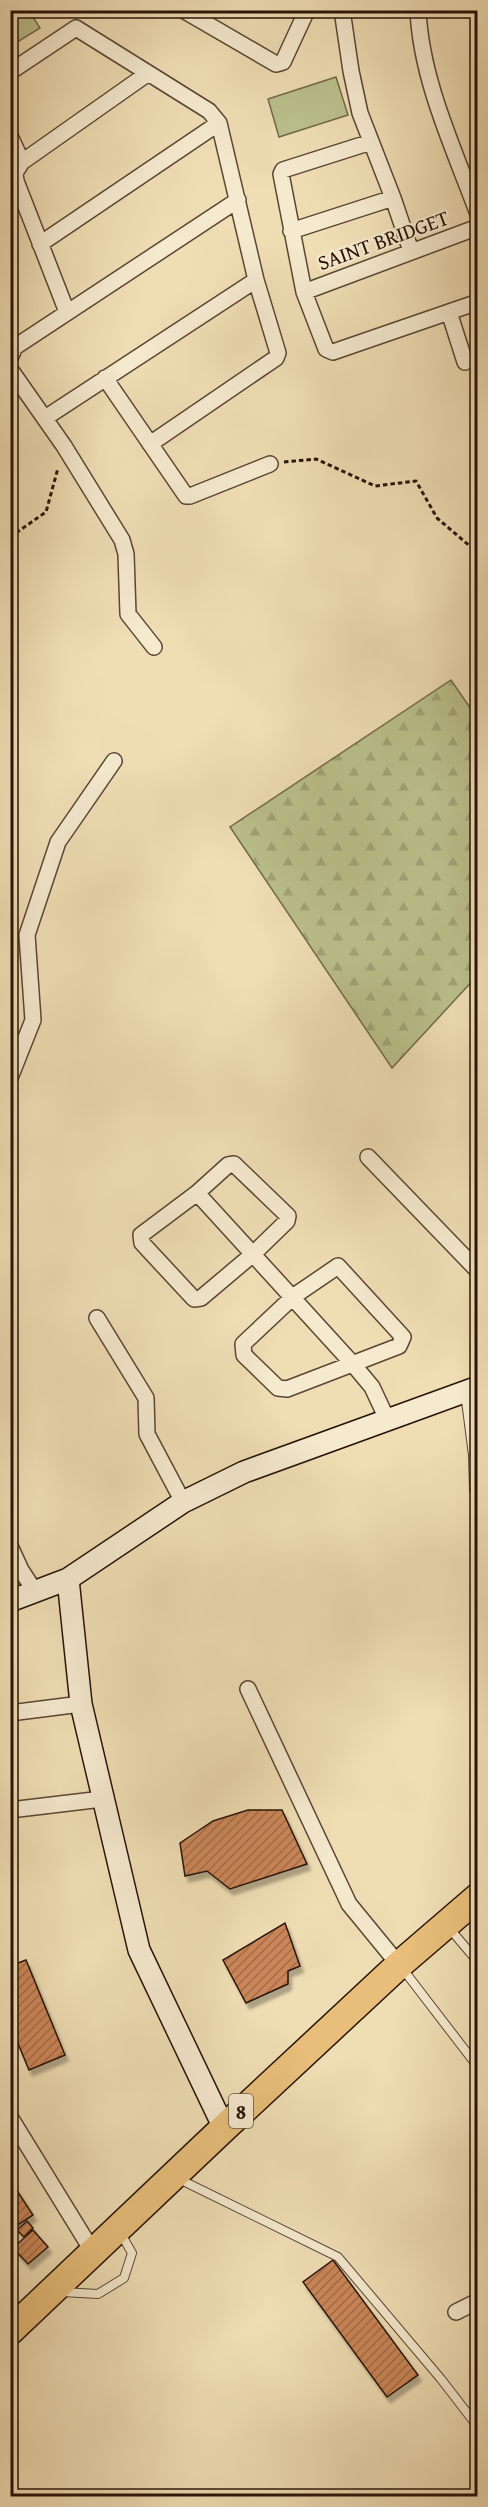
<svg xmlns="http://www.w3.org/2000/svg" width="488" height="2507" font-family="'Gentium Book Plus',serif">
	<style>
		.grass { fill: #bac08c; stroke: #716a4a; stroke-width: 1.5 }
		.forest { fill: url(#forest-firs); stroke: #716a4a; stroke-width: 1.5 }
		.building { fill: url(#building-hatch); stroke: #281309; stroke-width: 1.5; filter: url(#shadow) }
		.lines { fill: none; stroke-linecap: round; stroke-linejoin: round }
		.lane-casing { stroke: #5a4634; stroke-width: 10 }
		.street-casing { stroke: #5a4634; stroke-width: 18 }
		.secondary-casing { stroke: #281309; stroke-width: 24 }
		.highway-casing { stroke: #281309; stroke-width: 30 }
		.path { stroke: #281309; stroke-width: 3; stroke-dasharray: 4.5 3; stroke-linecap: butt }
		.lane { stroke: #f5e9ce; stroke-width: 8 }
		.street { stroke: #f5e9ce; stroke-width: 15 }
		.secondary { stroke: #f5e9ce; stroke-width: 21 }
		.highway { stroke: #e8be7a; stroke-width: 27 }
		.labels { text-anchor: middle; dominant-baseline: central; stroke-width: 4.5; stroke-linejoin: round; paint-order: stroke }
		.shield { fill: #f5e9ce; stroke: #665344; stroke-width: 1.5 }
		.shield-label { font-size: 20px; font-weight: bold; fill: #281309 }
		.street-label { font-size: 21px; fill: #281309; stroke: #f5e9ce }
	</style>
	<defs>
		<pattern id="forest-firs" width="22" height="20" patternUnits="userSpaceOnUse" patternTransform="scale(1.5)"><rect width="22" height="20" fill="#bac08c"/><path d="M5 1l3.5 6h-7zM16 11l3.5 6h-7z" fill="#a0a477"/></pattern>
		<pattern id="building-hatch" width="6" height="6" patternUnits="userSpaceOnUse" patternTransform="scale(1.5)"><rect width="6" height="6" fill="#ca8658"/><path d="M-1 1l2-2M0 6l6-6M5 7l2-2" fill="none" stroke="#a46c47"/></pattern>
		<filter id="shadow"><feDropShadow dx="3.5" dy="6" stdDeviation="1.5" flood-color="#0004"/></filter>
	</defs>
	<rect width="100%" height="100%" fill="#efddb4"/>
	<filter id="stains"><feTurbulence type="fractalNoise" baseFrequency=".00333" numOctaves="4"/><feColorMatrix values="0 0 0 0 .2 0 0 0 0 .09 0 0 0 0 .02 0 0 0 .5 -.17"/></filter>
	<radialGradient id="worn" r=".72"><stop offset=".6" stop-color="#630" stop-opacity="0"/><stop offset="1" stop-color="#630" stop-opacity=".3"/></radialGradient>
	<path class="grass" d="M 11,10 L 29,11 L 40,28 L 11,46 Z
		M 336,77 L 348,115 L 279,137 L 268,99 Z"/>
	<path class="forest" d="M 451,680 L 477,718 L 477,976 L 392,1068 L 230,827 Z"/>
	<path class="building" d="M 248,1810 L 282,1810 L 307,1864 L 230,1889 L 207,1871 L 185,1876 L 180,1843 L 213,1821 Z
		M 285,1923 L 300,1966 L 288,1971 L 288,1984 L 246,2003 L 223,1960 Z
		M 26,1960 L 65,2055 L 29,2070 L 10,2024 L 10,1966 Z
		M 10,2180 L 33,2215 L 10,2230 Z
		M 27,2221 L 33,2228 L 24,2237 L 17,2230 Z
		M 33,2230 L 48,2247 L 28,2264 L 13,2248 Z
		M 333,2260 L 418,2375 L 387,2397 L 303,2282 Z"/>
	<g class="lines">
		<g class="lane-casing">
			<path id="lane" d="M 465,1393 L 473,1455 L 474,1490
				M 450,1929 L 478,1962
				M 402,1968 L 478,2067
				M 179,2179 L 338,2257 L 441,2379 L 478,2427
				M 62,2292 L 98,2294 L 124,2278 L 132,2253 L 120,2232"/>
		</g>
		<g class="street-casing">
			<path id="street" d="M 183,10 L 276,64 L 283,62 L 307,10
				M 342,10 L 351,71 L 360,113 L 393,198 L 411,251
				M 418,10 C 421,80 454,149 478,214
				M 10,72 L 76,28 L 209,111 L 219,123 L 256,280 L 278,353 L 276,358 L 150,444
				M 10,136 L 22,162
				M 371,142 L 283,170 L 281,174 L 304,292 L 326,349 L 333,352 L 478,302
				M 15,173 L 22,162 L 147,74
				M 15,173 L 16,181 L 67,312
				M 291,231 L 393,198
				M 40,244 L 219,123
				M 304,292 L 478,227
				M 449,312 L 465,362
				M 10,358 L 15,347 L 238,200
				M 10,369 L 64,446 L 122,540 L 126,554 L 128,614 L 154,647
				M 105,378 L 186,496 L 190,496 L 270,464
				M 45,418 L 256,280
				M 10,1078 L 33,1020 L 27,935 L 58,842 L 114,761
				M 368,1157 L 478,1271
				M 234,1164 L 288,1216 L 287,1221 L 252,1255 L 201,1298 L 194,1299 L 142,1243 L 141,1235 L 197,1193 L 228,1165 Z
				M 197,1193 L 352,1363 L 372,1387 L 387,1419
				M 338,1266 L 403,1337 L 399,1346 L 287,1389 L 278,1388 L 244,1355 L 243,1344 L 294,1296 Z
				M 97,1318 L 146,1398 L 147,1434 L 183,1502
				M 10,1546 L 21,1570 L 36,1593
				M 248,1689 L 349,1904 L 399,1965
				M 10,1713 L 81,1704
				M 10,1810 L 102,1799
				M 10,2117 L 93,2252
				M 456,2312 L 478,2301"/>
		</g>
		<g class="secondary-casing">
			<path id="secondary" d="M 68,1579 L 81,1704 L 139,1950 L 224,2128
				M 10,1601 L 68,1579 L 183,1502 L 244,1472 L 478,1387"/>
		</g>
		<g class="highway-casing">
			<path id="highway" d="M 10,2331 L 224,2128 L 399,1965 L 478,1897"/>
		</g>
		<path class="path" d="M 53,10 L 63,18
			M 284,462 L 316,459 L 375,486 L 416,481 L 437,518 L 478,553
			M 10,537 L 46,512 L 58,468
			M 10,1225 L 18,1220"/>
		<use href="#lane" class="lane"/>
		<use href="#street" class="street"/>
		<use href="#secondary" class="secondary"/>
		<use href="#highway" class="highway"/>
	</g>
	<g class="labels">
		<rect class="shield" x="229" y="2094" width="24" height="34" rx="4.5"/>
		<g class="shield-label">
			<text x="241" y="2111">8</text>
		</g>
		<g class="street-label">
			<text transform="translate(383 240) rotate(-20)">SAINT BRIDGET</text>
		</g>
	</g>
	<rect width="488" height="2507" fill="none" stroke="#efddb4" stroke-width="36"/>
	<rect x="12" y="12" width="464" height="2483" fill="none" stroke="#281309" stroke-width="3"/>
	<rect x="18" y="18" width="452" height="2471" fill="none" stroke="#281309" stroke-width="1.5"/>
	<rect width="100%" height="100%" filter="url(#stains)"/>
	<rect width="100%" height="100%" fill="url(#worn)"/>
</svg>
